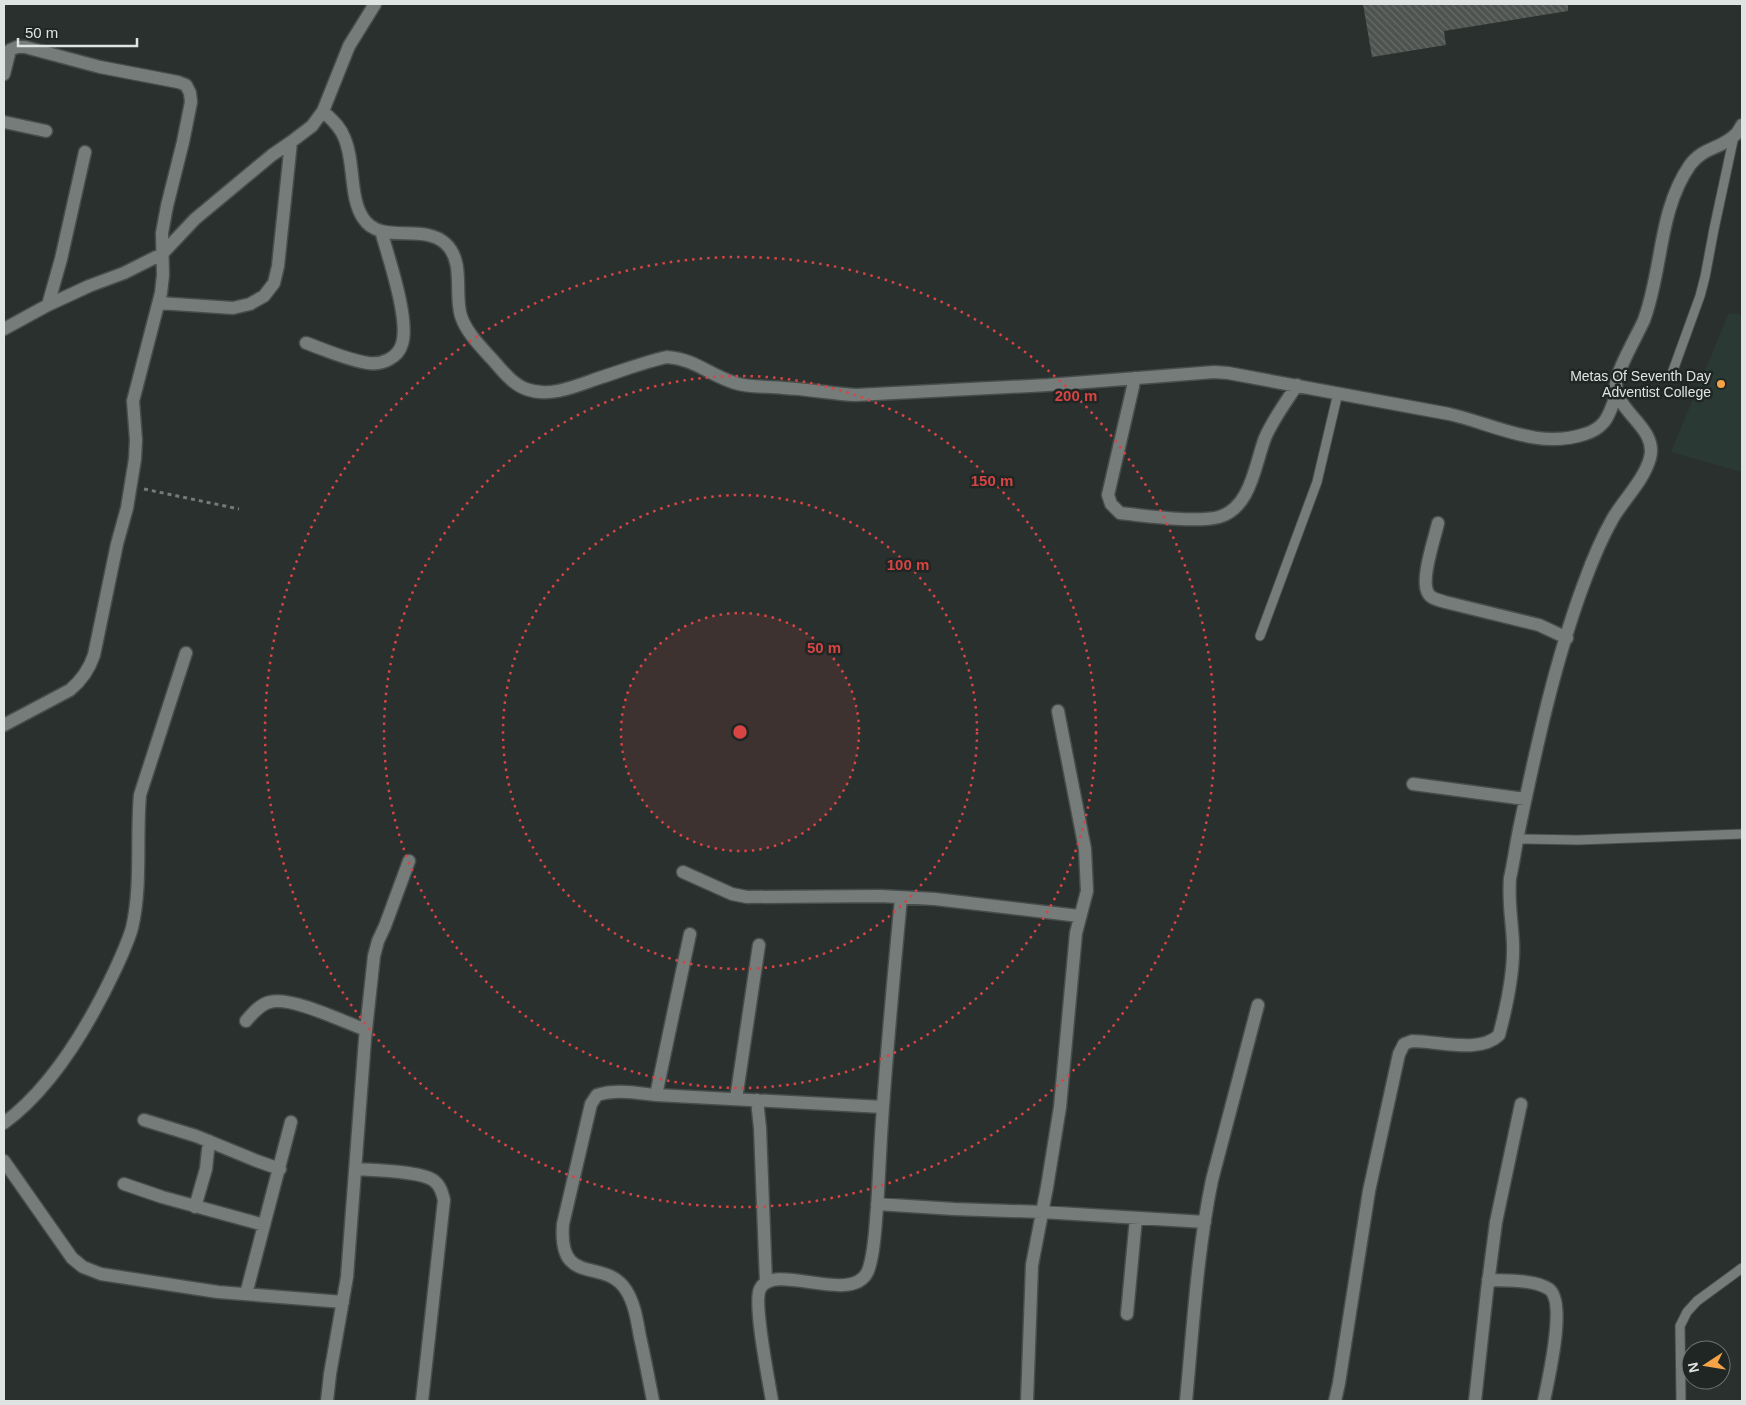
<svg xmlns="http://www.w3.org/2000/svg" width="1746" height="1405" font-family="Arial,sans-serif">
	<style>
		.built { fill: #2b3934 }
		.building { fill: url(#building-back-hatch) }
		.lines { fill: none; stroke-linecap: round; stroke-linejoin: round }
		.lane-casing { stroke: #474d4b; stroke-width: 11 }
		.street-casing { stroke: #474d4b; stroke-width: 15 }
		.path { stroke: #757a79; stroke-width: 3; stroke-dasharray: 4 4; stroke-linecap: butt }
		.lane { stroke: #757c7a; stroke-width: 9 }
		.street { stroke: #757c7a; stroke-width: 12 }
		.ring { fill: none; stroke: #d74444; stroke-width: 2.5; stroke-dasharray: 2.5 5 }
		.poi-dot { fill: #f5a346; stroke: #202624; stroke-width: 2 }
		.labels { text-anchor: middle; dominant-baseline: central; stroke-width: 5; stroke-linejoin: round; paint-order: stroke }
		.poi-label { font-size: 14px; fill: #dfe3e2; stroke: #202624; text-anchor: end }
		.centre { fill: #d74444; stroke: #202624; stroke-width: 2.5 }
		.ring-label { font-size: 15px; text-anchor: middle; font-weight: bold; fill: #d74444; stroke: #202624; stroke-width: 5; stroke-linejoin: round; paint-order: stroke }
	</style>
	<defs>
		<pattern id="building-back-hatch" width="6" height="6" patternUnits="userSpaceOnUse" patternTransform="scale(1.25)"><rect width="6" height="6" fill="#4e534f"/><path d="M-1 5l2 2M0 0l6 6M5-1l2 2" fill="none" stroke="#676c68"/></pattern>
	</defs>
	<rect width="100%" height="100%" fill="#2a302e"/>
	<path class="built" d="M 1729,313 L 1742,315 L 1742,472 L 1671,452 Z"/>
	<path class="building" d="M 1363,4 L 1568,4 L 1568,11 L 1444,31 L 1446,45 L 1372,57 Z"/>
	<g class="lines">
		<g class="lane-casing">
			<path id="lane" d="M 1671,376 L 1700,296 L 1705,277 L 1714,229 L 1734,136
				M 1260,636 L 1317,482 L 1338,393
				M 1517,839 L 1578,840 L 1742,834
				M 1681,1401 L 1680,1326 L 1687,1312 L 1697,1301 L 1742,1268"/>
		</g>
		<g class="street-casing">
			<path id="street" d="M 4,74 L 10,50 L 17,47 L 25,47 L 100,67 L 178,82 L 186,85 L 190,93 L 191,102 L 183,142 L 167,206 L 162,233 L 163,275 L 161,293 L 133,401 L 136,440 L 135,459 L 127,508 L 117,544 L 94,655 C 89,670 82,680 70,690 L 4,725
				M 323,111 C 331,119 340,126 344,137 C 355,161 349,197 363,218 C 381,246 423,222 446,244 C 465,262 454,295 461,316 C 466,332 481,347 492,359 C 501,369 512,384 526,389 C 550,398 576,386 599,378 C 621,371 644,362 667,357 C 695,359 709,375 735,383 C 750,388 768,386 784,388 C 808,389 832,394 856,395 L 1048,385 L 1214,372 L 1228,373 L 1449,414 C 1494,424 1538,450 1585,434 C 1592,432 1599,428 1604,422 C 1610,415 1613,402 1617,394
				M 4,122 L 46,131
				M 159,303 L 233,308 L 250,304 L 264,296 L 274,283 L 278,266 L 291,142
				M 48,305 L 61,259 L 85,152
				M 4,329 L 48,305 L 89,286 L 124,273 L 162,254 L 195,219 L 272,155 L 291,142 L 312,126 L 323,111 L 349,46 L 375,4
				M 306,343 C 326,350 347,360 368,363 C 382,365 398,358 402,344 C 410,320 388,256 381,231
				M 1135,378 L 1108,495 L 1111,504 L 1120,513 C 1146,516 1196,523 1219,517 C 1251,508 1255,464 1265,438 C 1273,419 1286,402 1297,385
				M 1438,523 C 1435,538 1420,579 1428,593 C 1431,599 1439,600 1445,602 L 1539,625 L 1567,638
				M 1413,784 L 1525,799
				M 683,872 L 732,894 L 747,897 L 880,896 L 935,899 L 1079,916
				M 246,1021 C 252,1014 260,1004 270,1002 C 291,996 344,1022 366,1030
				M 656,1095 L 690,934
				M 736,1099 L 759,945
				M 757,1100 L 760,1128 L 766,1282
				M 144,1120 L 196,1136 L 257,1161 L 280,1169
				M 4,1123 C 53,1087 89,1025 115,970 C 121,957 128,942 132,928 C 142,885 136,839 140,795 L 186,653
				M 4,1161 L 72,1258 L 83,1267 L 101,1274 L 218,1292 L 343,1302
				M 356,1169 C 373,1170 420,1171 433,1180 C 440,1185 442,1192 444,1200 L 422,1401
				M 124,1184 L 162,1197 L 264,1225
				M 877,1204 L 954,1209 L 1042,1212 L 1205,1222
				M 195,1207 L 206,1169 L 209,1141
				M 1488,1280 C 1505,1281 1534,1279 1549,1289 C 1567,1302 1548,1380 1544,1401
				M 246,1294 L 291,1122
				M 1127,1314 L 1136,1218
				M 327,1401 L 330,1374 L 347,1277 L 365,1039 L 374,956 L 378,941 L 385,926 L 409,861
				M 653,1401 C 649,1380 645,1359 640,1337 C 637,1321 635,1304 626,1290 C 604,1256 558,1289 563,1224 L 591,1104 L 597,1095 C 617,1089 636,1093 656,1095 L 883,1107
				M 772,1401 C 769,1382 753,1303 760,1289 C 774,1260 857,1309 869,1268 C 875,1249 875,1228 877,1208 C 879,1179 880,1150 882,1121 C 887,1047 894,972 901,898
				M 1027,1401 L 1032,1265 L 1047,1187 L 1060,1107 L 1076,933 L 1087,891 L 1085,849 L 1058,711
				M 1186,1401 C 1193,1328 1197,1253 1212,1180 L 1258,1005
				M 1335,1401 L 1339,1383 L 1369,1191 L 1399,1054 L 1404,1044 L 1412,1041 C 1438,1041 1480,1054 1499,1035 C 1506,1009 1514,970 1513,943 C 1512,921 1508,902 1510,878 C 1514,861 1516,843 1520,825 C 1537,744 1555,661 1584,583 C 1592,561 1601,539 1613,518 C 1625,498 1644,480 1650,458 C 1658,428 1617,413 1616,385 C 1615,373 1638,334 1644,320 C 1663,269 1658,211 1690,165 C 1703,147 1721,149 1735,135 C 1738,133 1740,128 1742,125
				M 1475,1401 L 1487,1291 L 1496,1222 L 1521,1104"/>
		</g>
		<path class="path" d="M 144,489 L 239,509"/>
		<use href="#lane" class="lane"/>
		<use href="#street" class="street"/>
	</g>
	<circle cx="740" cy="732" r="119" fill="#d74444" fill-opacity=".12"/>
	<g class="ring">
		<circle cx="740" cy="732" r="119"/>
		<circle cx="740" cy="732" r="237"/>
		<circle cx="740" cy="732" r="356"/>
		<circle cx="740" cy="732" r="475"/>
	</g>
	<circle class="poi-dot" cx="1721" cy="384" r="5"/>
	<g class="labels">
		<g class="poi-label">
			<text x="1711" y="376">Metas Of Seventh Day<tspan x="1711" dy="16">Adventist College</tspan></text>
		</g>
	</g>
	<circle cx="740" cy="732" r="8" class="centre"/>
	<g class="ring-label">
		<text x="1076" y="401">200 m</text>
		<text x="992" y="486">150 m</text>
		<text x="908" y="570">100 m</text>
		<text x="824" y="653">50 m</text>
	</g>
	<rect width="1746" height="1405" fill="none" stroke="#dfe3e2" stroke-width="10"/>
	<g transform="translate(1706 1365) rotate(258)"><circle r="24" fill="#202624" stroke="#6c7270"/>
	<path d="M0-4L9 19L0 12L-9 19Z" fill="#f5a346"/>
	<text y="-8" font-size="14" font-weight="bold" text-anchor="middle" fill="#dfe3e2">N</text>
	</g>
	<path d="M18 38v8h119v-8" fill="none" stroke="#dfe3e2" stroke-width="2.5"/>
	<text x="25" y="38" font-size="15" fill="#dfe3e2" stroke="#202624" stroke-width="4" paint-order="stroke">50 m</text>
</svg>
